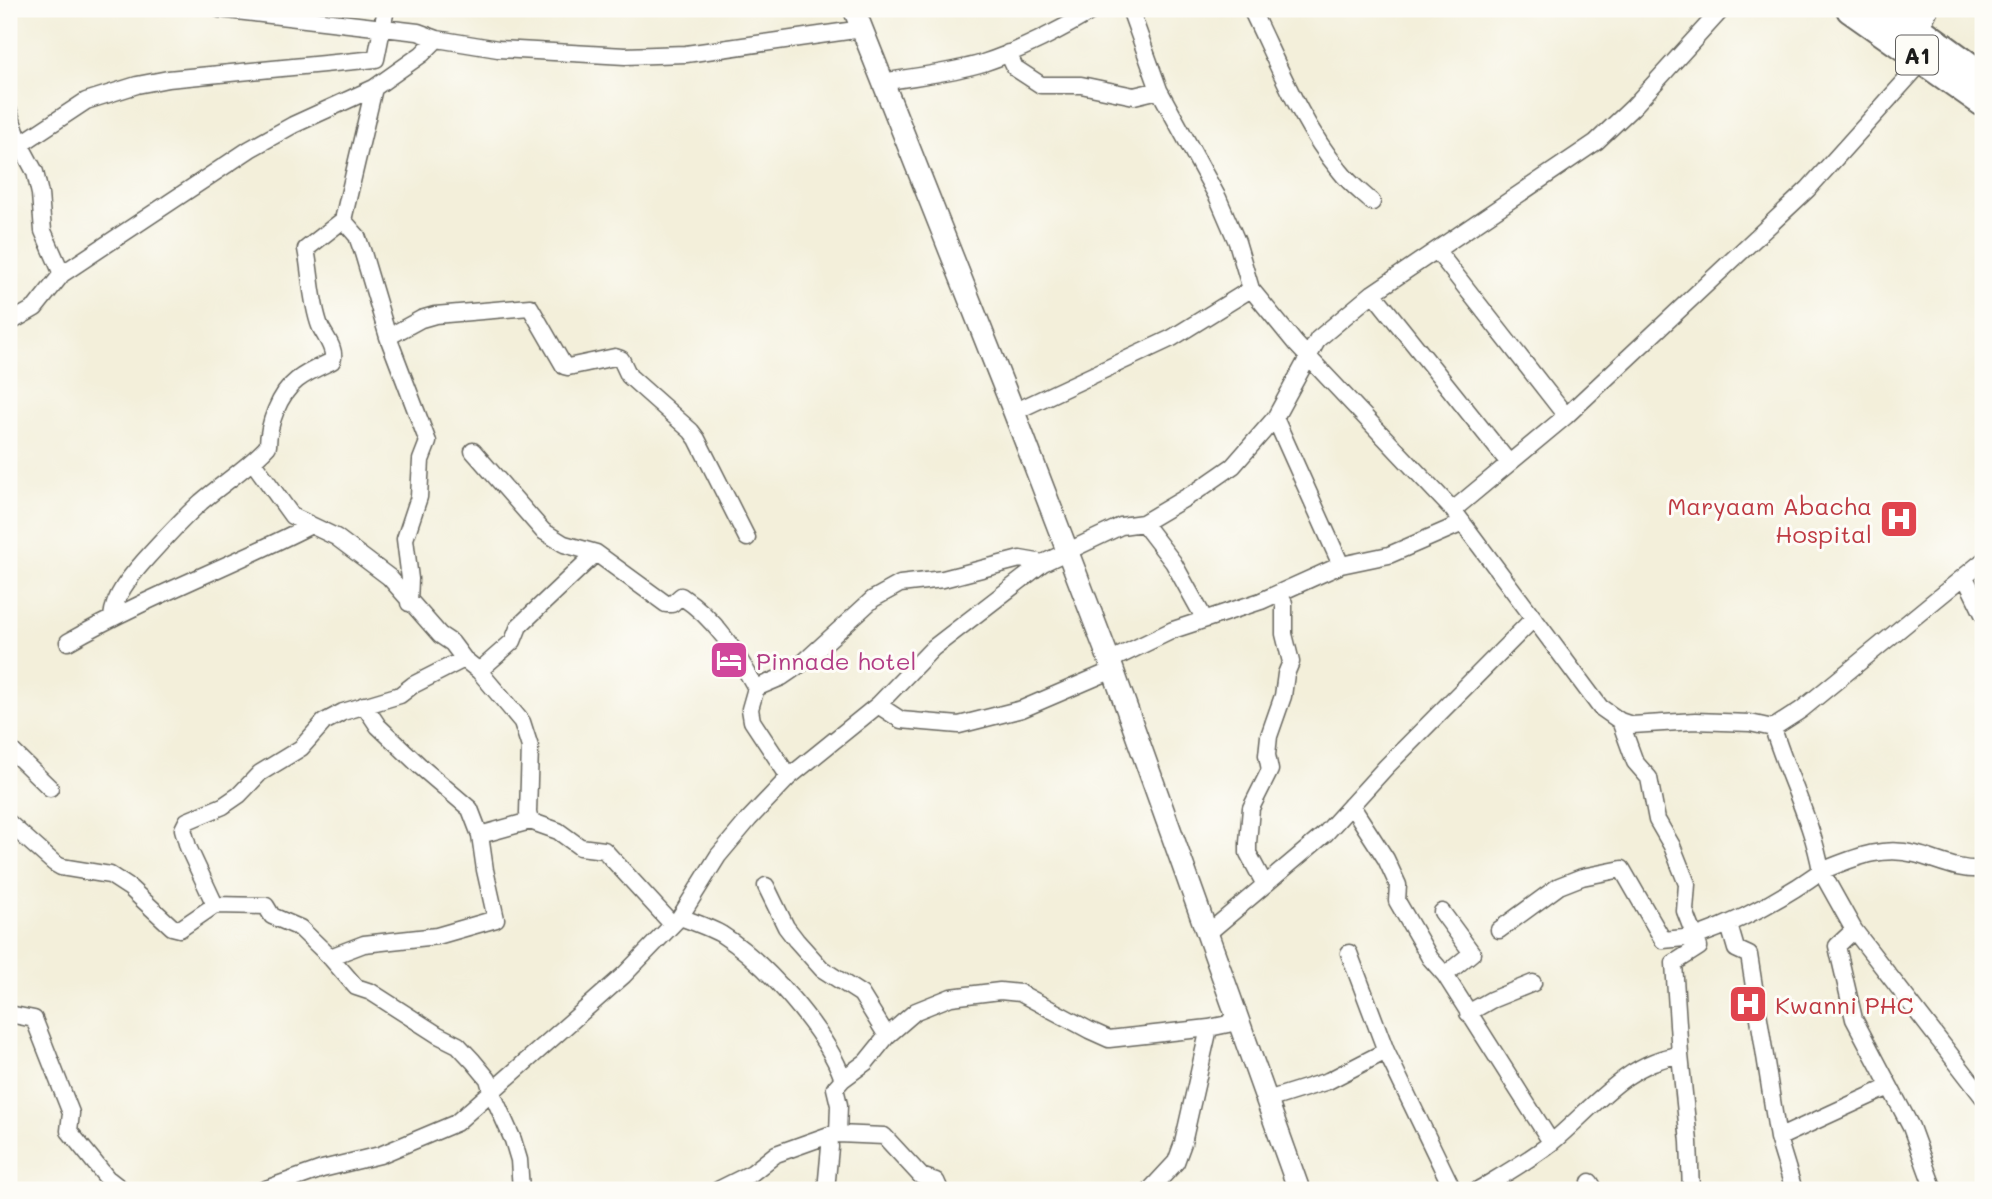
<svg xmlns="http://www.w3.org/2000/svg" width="1992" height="1199" font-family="Mali,sans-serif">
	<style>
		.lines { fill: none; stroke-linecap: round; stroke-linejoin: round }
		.street-casing { stroke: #67665e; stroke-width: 19 }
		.secondary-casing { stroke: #67665e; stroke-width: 24 }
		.highway-casing { stroke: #67665e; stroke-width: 32 }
		.street { stroke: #fff; stroke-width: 16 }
		.secondary { stroke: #fff; stroke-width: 21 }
		.highway { stroke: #fff; stroke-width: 28 }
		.labels { text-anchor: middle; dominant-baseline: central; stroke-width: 6; stroke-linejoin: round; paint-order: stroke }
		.shield { fill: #fdfcf7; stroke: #605f5e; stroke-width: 2 }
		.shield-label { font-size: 23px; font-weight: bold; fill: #1c1c1c }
		.health-label { font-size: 24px; fill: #be3a42; stroke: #fdfcf7; text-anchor: end }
		.hotel-label { font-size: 24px; fill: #b23c85; stroke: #fdfcf7; text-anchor: start }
	</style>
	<rect width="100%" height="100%" fill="#fdfcf7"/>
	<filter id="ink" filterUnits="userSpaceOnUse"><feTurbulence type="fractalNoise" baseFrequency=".0143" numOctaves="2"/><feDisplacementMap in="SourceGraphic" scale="14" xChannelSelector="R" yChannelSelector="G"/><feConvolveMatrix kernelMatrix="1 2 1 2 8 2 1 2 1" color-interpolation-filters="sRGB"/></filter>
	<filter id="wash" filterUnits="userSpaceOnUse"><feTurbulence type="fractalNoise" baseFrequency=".00686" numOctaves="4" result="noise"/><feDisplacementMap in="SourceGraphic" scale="28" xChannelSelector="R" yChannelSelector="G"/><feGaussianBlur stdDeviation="1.57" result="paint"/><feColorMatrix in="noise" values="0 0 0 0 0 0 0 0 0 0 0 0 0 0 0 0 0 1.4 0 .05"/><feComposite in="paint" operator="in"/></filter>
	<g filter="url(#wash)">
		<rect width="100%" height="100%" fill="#f3efda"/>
	</g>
	<g filter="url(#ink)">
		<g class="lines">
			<g class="street-casing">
				<path id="street" d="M 219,9 L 418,32 L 437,39 L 498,49 L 625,56 L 686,54 L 862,29
					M 1130,9 L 1159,90 L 1218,198 L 1237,242 L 1251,289 L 1296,344 L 1453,510 L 1600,707 L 1620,721 L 1632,725 L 1695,721 L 1750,723 L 1773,728 L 1801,710 L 1983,561
					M 1251,9 C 1278,64 1301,124 1340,171 C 1349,183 1361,192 1372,202
					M 1008,53 L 1015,68 L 1041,85 L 1081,85 L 1134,96 L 1159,90
					M 883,82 C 916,76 951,73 983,63 C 1020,51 1063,29 1095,9
					M 374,88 L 343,220 L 357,236 L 363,253 L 388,337 L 428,442 L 421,460 L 419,497 L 405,539 L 410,579 L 409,603
					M 9,112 L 21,146 L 35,172 L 40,194 L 43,231 L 62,274
					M 9,152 L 86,101 L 137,85 L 168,79 L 376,59 L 386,9
					M 1437,251 L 1566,416
					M 1373,293 L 1509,463
					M 9,323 L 35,308 L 62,274 L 250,149 L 293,125 L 374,88 L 422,54 L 437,39
					M 388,337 L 421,319 L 435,315 L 530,307 L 564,366 L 568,367 L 615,357 L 621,359 L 629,376 L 691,431 L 697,439 L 747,538
					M 1014,412 L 1172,338 L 1251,289
					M 1275,418 L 1341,565
					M 473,451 L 543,531 L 564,544 L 596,553 L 666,604 L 672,604 L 681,596 C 716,619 736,652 756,688 L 750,709 L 752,721 L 789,777
					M 253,462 L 292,516 L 336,537 L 389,577 L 440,635 L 452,643 L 464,659 L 479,671 L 522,722 L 530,747 L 528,813 L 530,821
					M 1453,510 L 1566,416 L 1808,189 L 1924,60
					M 1143,523 L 1173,562 L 1204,618
					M 1965,577 L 1983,614
					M 112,617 C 114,596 130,577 144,561 C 162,541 180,521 201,502 C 223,483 248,468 268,446 C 268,425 279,394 297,380 C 307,372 319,367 332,361 C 337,350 325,337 320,326 C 311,302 311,274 306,249 L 343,220
					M 68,642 C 146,597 231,566 311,525
					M 1109,661 L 1173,630 L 1261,601 L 1341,565 L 1389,555 L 1463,523
					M 479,671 L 513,641 L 519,626 L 596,553
					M 756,688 L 782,677 L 804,662 L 873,599 L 900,584 L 943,579 L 1020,559 L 1043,563
					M 878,705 L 901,720 L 959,725 L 1022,709 L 1113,670
					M 9,748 L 50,788
					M 1351,805 L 1386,859 L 1398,885 L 1397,901 L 1430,958 L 1445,975 L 1551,1142
					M 9,823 L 54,863 L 61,867 L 110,875 L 130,888 L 172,927 L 180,929 L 215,905 L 266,906 L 272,916 L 300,928 L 330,957 L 356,987 L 371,992 L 438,1035 L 458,1045 L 473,1061 L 488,1079 L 492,1093 L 513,1140 L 519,1160 L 521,1190
					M 480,835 L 530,821 L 558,831 L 580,847 L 604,850 L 672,924
					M 1265,885 L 1248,853 L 1248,843 L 1251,808 L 1270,770 L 1267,755 L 1269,736 L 1283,696 L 1286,674 L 1291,662 L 1284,634 L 1284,603 L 1277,594
					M 766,886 L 786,927 L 796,940 L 822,969 L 861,994 L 887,1036
					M 215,905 L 188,847 L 183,829 L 187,821 L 223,806 L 239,795 L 260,773 L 301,748 L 324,722 L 343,712 L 400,695 L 413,685 L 464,659
					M 1442,912 L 1472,953 L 1445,975
					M 680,917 C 694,922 708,927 721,934 C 765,962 825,1029 843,1079
					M 1729,925 L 1736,949 L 1749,955 L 1778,1138 L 1794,1190
					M 1499,930 L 1559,886 L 1582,877 L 1622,869 L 1663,940 L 1695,937 L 1685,911 L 1687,884 L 1672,846 L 1657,820 L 1649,778 L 1635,762 L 1620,721
					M 1854,930 L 1983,1097
					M 1208,933 L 1325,834 L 1386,767 L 1533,619
					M 1349,953 L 1386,1051 L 1453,1190
					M 330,957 L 364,944 L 437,936 L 496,919 L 485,870 L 480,835 L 470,809 L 421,767 L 378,726 L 364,705
					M 1468,1013 L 1491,1000 L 1533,983
					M 9,1014 L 34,1019 L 71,1113 L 69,1131 L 107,1178 L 121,1189
					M 1267,1100 L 1328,1081 L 1386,1051
					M 838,1134 L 884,1136 L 921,1176 L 936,1181 L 940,1190
					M 1778,1138 L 1889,1087
					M 1590,1182 L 1595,1190
					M 263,1190 L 322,1169 L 380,1155 L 456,1123 L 624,975 L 680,917 L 718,856 L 749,819 L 789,777 L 878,705 L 933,648 L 1043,563 L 1121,526 L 1143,523 L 1197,491 L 1233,466 L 1275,418 L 1318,339 L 1373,293 L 1596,142 L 1633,107 L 1722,9
					M 718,1190 L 752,1173 L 776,1154 L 829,1135
					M 826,1190 L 830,1147 L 829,1135 L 838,1134 L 839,1105 L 835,1088 L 843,1079 L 866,1062 L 887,1036 L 916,1011 L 951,997 L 1000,991 L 1020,993 L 1089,1030 L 1109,1039 L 1209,1028
					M 1150,1190 L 1176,1162 L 1183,1143 L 1209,1028 L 1228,1024 L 1235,1015
					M 1478,1190 C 1503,1175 1528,1161 1551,1143 C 1590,1111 1627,1061 1680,1055
					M 1691,1190 L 1689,1142 L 1680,1055 L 1674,963 L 1699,947 L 1695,937 C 1740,921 1782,899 1821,871 C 1813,823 1787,775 1773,728
					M 1934,1190 L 1911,1127 L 1854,1019 L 1837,946 L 1854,930 L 1821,871 C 1852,859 1881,845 1915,854 C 1939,860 1957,871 1983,869"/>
			</g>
			<g class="secondary-casing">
				<path id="secondary" d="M 854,9 L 1014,412 L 1113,670 L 1299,1190
					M 1912,42 L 1927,9"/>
			</g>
			<g class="highway-casing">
				<path id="highway" d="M 1851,9 L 1983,102
					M 1890,9 L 1983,77"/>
			</g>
			<use href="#street" class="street"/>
			<use href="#secondary" class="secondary"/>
			<use href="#highway" class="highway"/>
		</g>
	</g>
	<defs>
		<g id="hospital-square" transform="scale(2.0125)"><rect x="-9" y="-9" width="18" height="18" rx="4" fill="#e0444e" stroke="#fdfcf7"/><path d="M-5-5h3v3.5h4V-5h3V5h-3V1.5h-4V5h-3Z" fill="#fff"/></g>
		<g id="hotel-square" transform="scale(2.0125)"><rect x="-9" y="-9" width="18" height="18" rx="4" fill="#d1479c" stroke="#fdfcf7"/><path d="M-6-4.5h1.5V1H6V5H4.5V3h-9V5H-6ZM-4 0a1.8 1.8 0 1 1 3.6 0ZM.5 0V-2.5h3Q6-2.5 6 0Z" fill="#fff"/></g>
	</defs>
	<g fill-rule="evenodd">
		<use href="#hospital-square" x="1899" y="519"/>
		<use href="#hotel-square" x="729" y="660"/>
		<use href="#hospital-square" x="1748" y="1004"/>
	</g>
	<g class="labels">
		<rect class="shield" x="1896" y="35.5" width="42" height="39" rx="5"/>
		<g class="shield-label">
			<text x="1917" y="55">A1</text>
		</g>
		<g class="health-label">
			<text x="1872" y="505">Maryaam Abacha<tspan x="1872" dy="28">Hospital</tspan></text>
			<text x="1775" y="1004" text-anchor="start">Kwanni PHC</text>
		</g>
		<g class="hotel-label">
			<text x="756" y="660">Pinnade hotel</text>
		</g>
	</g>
	<rect width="1992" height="1199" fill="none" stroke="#fdfcf7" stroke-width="35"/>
</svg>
